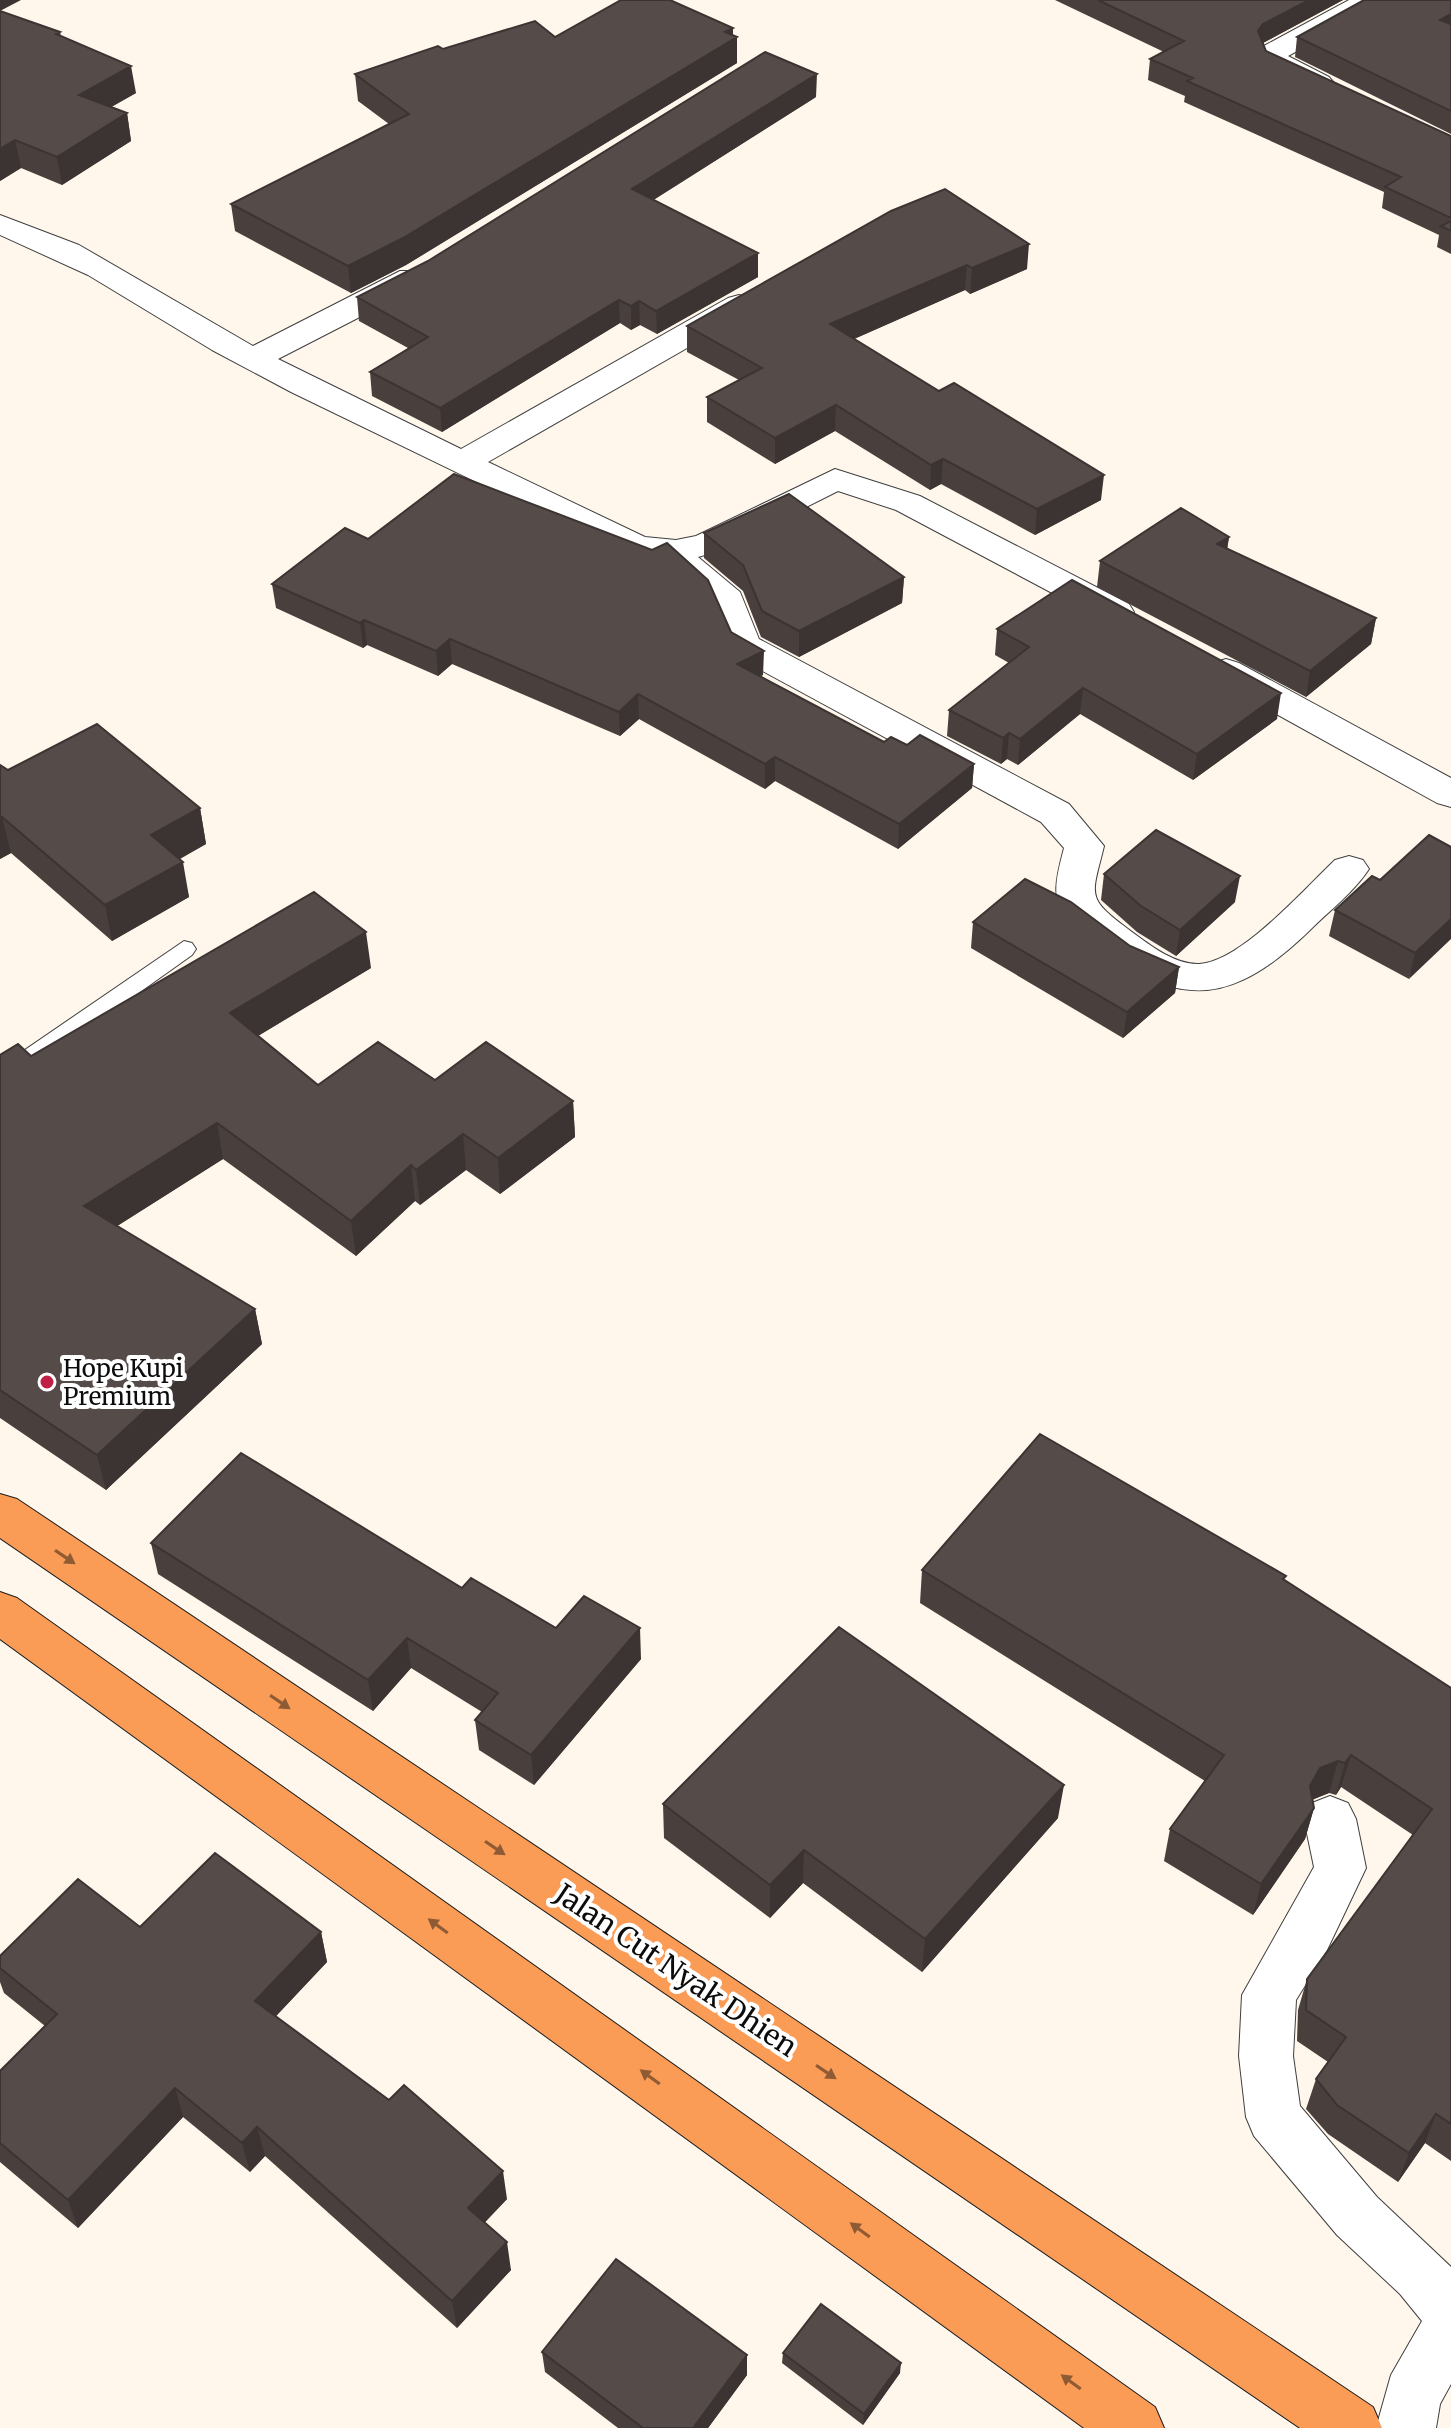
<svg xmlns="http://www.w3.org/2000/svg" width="1451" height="2428" font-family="Merriweather,serif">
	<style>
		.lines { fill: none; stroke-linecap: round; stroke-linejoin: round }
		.service-casing { stroke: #3f3f3f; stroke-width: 2 }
		.minor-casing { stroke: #3f3f3f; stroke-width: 2 }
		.trunk-casing { stroke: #1d1d1d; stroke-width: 2 }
		.service { fill: #fff; fill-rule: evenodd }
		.minor { fill: #fff; fill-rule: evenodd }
		.trunk { fill: #fb9c56; fill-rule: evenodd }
		.wall { fill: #49403e }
		.shaded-wall { fill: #3c3432 }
		.building { fill: #554b48; stroke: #3c3432; stroke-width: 2 }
		.oneway { fill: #8f5b35 }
		.poi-dot { fill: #c02045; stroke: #fff; stroke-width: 3 }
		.labels { text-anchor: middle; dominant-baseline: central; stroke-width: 8; stroke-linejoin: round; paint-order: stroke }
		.poi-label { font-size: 24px; fill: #0c0c0c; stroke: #fff; text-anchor: start }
		.near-street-label { font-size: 28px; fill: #0c0c0c; stroke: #fff }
	</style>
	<rect width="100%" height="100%" fill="#fff7eb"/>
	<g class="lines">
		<g class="service-casing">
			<path id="service" d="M 184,941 L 192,943 L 196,949 L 192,955 L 9,1085 L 0,1088 L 0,1067 Z"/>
		</g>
		<g class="minor-casing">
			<path id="minor" d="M 1349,0 L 1384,0 L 1380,6 L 1288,56 L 1329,77 L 1334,83 L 1329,89 C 1307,95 1265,75 1258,53 L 1262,47 Z
				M 0,215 L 79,245 L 253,346 L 400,271 L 422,271 L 427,278 L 422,285 L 278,359 L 461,449 L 728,298 L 739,295 L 750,298 L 755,305 L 750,312 L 488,462 L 645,537 L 676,540 L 696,536 L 835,469 L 920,496 L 1129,604 L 1134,612 L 1129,620 L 1116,623 L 1103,620 L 896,510 L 838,491 L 719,551 L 698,557 L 740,592 L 759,639 L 1069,804 L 1104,846 C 1092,896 1085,897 1128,929 C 1147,943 1174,965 1199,964 C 1241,962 1305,888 1335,860 L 1349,856 L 1363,860 L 1369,869 C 1354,892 1329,911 1309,931 C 1212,1025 1161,996 1066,923 C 1050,897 1057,875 1064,848 L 1041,822 L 733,655 C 720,638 721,620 711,603 C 702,588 678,579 665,560 L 625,554 L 291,392 L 212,350 L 88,275 L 0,235 Z
				M 1226,659 L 1239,663 L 1451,778 L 1451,807 L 1437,803 L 1213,679 L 1208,671 L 1213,663 Z
				M 1330,1796 L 1348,1803 L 1356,1819 L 1366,1868 L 1327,1950 L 1296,2000 L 1293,2056 L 1300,2106 L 1377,2197 L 1451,2267 L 1451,2384 L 1440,2404 L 1436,2428 L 1376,2428 L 1391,2375 L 1422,2321 L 1400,2294 L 1337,2235 L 1254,2136 L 1246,2117 L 1239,2056 L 1242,1995 L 1314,1867 L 1304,1819 L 1312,1803 Z"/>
		</g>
		<g class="trunk-casing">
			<path id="trunk" d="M 0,1494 L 17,1499 L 1373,2407 L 1382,2428 L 1300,2428 L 0,1538 Z
				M 0,1592 L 17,1598 L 1155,2407 L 1164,2428 L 1084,2428 L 0,1639 Z"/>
		</g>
		<use href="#service" class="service"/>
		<use href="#minor" class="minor"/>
		<use href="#trunk" class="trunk"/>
	</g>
	<path class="wall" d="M 1055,0 L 1343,0 L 1263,43 L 1266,51 L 1451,136 L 1451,254 L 1437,247 L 1439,235 L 1382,208 L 1384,192 L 1184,102 L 1185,96 L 1148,80 L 1150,59 L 1164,52 Z
		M 1451,0 L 1451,134 L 1295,57 L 1297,37 Z
		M 0,11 L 60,32 L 61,36 L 136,93 L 111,107 L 127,113 L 131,141 L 62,185 L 21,168 L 0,181 Z
		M 733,35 L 737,37 L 737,63 L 406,265 L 351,293 L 235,231 L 231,204 L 389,124 L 358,101 L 355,74 L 443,49 L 555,37 Z
		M 816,97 L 653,200 L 758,277 L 657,334 L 640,325 L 631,330 L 620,323 L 442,432 L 372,396 L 370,372 L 408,348 L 359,321 L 357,297 Z
		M 945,189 L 1027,269 L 970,294 L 965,290 L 854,339 L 1101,500 L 1035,535 L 941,484 L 930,490 L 835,431 L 775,464 L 707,422 L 707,397 L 739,380 L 687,352 L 687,326 Z
		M 704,533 L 904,577 L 902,603 L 799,657 L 761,637 L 743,591 L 704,558 Z
		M 1229,537 L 1227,549 L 1376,618 L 1371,644 L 1306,697 L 1097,587 L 1100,561 Z
		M 368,539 L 731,632 L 763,675 L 760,676 L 884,742 L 907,745 L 974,764 L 972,788 L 898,849 L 775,781 L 765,789 L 639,719 L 620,736 L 452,664 L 438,676 L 367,645 L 363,648 L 276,608 L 272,584 Z
		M 997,629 L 1277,719 L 1193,780 L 1080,714 L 1018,765 L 1007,759 L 1001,764 L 947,736 L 949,710 L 1009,663 L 995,655 Z
		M 0,765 L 8,770 L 200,808 L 206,844 L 180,859 L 189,897 L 112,941 L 11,853 L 0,859 Z
		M 1451,847 L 1409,979 L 1329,936 L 1335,910 L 1380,880 Z
		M 1104,874 L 1235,902 L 1176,956 L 1137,932 L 1101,900 Z
		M 973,922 L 1130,946 L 1179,967 L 1175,993 L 1123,1038 L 971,948 Z
		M 371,968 L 258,1036 L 318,1085 L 435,1080 L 573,1101 L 575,1137 L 500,1194 L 466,1170 L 420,1205 L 415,1201 L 356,1256 L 223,1159 L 117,1226 L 255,1309 L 262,1344 L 106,1490 L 0,1418 L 0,1055 L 31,1056 Z
		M 151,1543 L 462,1588 L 556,1628 L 641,1659 L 534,1785 L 479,1750 L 475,1720 L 482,1712 L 411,1668 L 373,1711 L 158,1574 Z
		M 922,1570 L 1285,1581 L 1451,1688 L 1451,2161 L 1425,2143 L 1398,2182 L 1328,2134 L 1306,2109 L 1316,2079 L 1328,2062 L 1297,2041 L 1298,2010 L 1307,1979 L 1413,1835 L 1341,1787 L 1336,1795 L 1329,1793 L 1312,1800 L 1314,1808 L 1305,1839 L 1253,1915 L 1164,1861 L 1170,1829 L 1205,1781 L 920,1603 Z
		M 663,1804 L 1058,1818 L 922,1972 L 803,1883 L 770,1918 L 664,1838 Z
		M 140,1927 L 321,1932 L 327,1962 L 276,2016 L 507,2199 L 485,2222 L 511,2270 L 457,2328 L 265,2156 L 250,2172 L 183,2117 L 78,2228 L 0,2162 L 0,2071 L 45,2026 L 4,1993 L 0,1982 L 0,1956 Z
		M 542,2352 L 747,2375 L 708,2428 L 618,2428 L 545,2372 Z
		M 783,2353 L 900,2373 L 863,2425 L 782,2363 Z"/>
	<path class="shaded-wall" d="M 0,0 L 21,0 L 0,11 Z
		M 1309,0 L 1343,0 L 1261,44 L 1258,31 L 1263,24 Z
		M 1451,14 L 1451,32 L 1440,20 Z
		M 733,28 L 733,39 L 737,37 L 737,63 L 406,265 L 351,293 L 348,266 Z
		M 131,66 L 136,93 L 83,123 L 79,95 Z
		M 817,74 L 816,97 L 633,213 L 632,189 Z
		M 127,113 L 131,141 L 62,185 L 57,157 Z
		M 15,140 L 21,168 L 0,181 L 0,149 Z
		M 1029,244 L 1027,269 L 970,294 L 972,268 Z
		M 758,253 L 758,277 L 657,334 L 656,311 Z
		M 967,265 L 965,290 L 829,350 L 830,324 Z
		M 619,300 L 620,323 L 442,432 L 440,408 Z
		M 639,301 L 640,325 L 631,330 L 631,306 Z
		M 836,405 L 835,431 L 775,464 L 775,438 Z
		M 943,459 L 941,484 L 930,490 L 931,465 Z
		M 1104,475 L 1101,500 L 1035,535 L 1037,509 Z
		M 1229,537 L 1225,563 L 1217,544 Z
		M 904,577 L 902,603 L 799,657 L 799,631 Z
		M 1376,618 L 1371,644 L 1306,697 L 1310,671 Z
		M 364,620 L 367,645 L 363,648 L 360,623 Z
		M 450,639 L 452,664 L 438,676 L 436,651 Z
		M 764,651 L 763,675 L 737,688 L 737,664 Z
		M 1083,688 L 1080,714 L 1018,765 L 1020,739 Z
		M 1281,693 L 1277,719 L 1193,780 L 1197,754 Z
		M 638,694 L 639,719 L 620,736 L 619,712 Z
		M 1009,733 L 1007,759 L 1001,764 L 1003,738 Z
		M 775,757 L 775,781 L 765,789 L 765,764 Z
		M 974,764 L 972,788 L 898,849 L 899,824 Z
		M 200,808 L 206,844 L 157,871 L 151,835 Z
		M 2,817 L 11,853 L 0,859 L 0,818 Z
		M 183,862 L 189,897 L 112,941 L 105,905 Z
		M 1240,876 L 1235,902 L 1176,956 L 1180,930 Z
		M 1451,919 L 1451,939 L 1409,979 L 1415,953 Z
		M 366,932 L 371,968 L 236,1049 L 230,1013 Z
		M 1179,967 L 1175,993 L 1123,1038 L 1127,1012 Z
		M 573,1101 L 575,1137 L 500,1194 L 498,1158 Z
		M 217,1123 L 223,1159 L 92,1242 L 84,1206 Z
		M 463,1134 L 466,1170 L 420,1205 L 416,1170 Z
		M 411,1165 L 415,1201 L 356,1256 L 351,1221 Z
		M 255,1309 L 262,1344 L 106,1490 L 97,1455 Z
		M 640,1628 L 641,1659 L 534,1785 L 531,1755 Z
		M 407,1638 L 411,1668 L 373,1711 L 368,1680 Z
		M 1351,1755 L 1341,1787 L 1336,1795 L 1345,1763 Z
		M 1338,1761 L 1329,1793 L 1311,1800 L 1310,1786 L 1320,1768 Z
		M 1064,1785 L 1058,1818 L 922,1972 L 925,1939 Z
		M 1314,1808 L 1305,1839 L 1253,1915 L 1261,1884 Z
		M 804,1850 L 803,1883 L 770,1918 L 770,1885 Z
		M 321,1932 L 327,1962 L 262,2031 L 255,2001 Z
		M 175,2088 L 183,2117 L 78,2228 L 68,2200 Z
		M 1436,2114 L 1425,2143 L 1398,2182 L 1409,2153 Z
		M 257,2127 L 265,2156 L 250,2172 L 242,2143 Z
		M 503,2171 L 507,2199 L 472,2236 L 468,2208 Z
		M 507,2242 L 511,2270 L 457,2328 L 452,2301 Z
		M 747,2355 L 747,2375 L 708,2428 L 693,2428 Z
		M 901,2363 L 900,2373 L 863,2425 L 864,2414 Z"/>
	<path class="building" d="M 621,0 L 670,0 L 733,28 L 725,32 L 737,37 L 403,238 L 348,266 L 231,204 L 409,114 L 355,74 L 438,46 L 443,49 L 535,21 L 555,37 Z
		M 1098,0 L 1309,0 L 1263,24 L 1258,31 L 1266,51 L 1451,136 L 1451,218 L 1385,187 L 1401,177 L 1187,81 L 1193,78 L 1150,59 L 1184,41 Z
		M 1364,0 L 1451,0 L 1451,14 L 1440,20 L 1451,24 L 1451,111 L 1297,37 Z
		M 0,11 L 60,32 L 56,34 L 131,66 L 79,95 L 127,113 L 57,157 L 15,140 L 0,149 Z
		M 765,52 L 817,74 L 632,189 L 758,253 L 656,311 L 639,301 L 631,306 L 619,300 L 440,408 L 370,372 L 428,337 L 357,297 L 428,261 Z
		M 945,189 L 1029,244 L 972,268 L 967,265 L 830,324 L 939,391 L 954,383 L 1104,475 L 1037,509 L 943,459 L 931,465 L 836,405 L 775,438 L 707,397 L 762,368 L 687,326 L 891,211 Z
		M 1451,221 L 1451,231 L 1441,226 Z
		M 454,474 L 652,550 L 667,543 L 708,580 L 731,632 L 764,651 L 737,664 L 884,742 L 891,737 L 907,745 L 920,735 L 974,764 L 899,824 L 775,757 L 765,764 L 638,694 L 619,712 L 450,639 L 436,651 L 364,620 L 360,623 L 272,584 L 345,528 L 368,539 Z
		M 789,494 L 904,577 L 799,631 L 762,611 L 743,565 L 704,533 Z
		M 1181,508 L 1229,537 L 1217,544 L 1376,618 L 1310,671 L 1100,561 Z
		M 1072,580 L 1281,693 L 1197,754 L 1083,688 L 1020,739 L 1009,733 L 1003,738 L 949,710 L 1029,647 L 997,629 Z
		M 97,724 L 200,808 L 151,835 L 183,862 L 105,905 L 2,817 L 0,818 L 0,765 L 8,770 Z
		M 1156,830 L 1240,876 L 1180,930 L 1141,906 L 1104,874 Z
		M 1429,835 L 1451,847 L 1451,919 L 1415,953 L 1335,910 L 1372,876 L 1380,880 Z
		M 1025,879 L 1071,902 L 1130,946 L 1179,967 L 1127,1012 L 973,922 Z
		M 314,892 L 366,932 L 230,1013 L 318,1085 L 378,1042 L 435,1080 L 486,1042 L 573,1101 L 498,1158 L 463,1134 L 416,1170 L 411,1165 L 351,1221 L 217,1123 L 84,1206 L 255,1309 L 97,1455 L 0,1390 L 0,1055 L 18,1044 L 31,1056 Z
		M 1040,1434 L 1286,1576 L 1283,1579 L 1451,1688 L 1451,2124 L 1436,2114 L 1409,2153 L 1337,2105 L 1316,2079 L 1346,2037 L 1306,2010 L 1307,1979 L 1432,1809 L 1351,1755 L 1345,1763 L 1338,1761 L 1320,1768 L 1310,1786 L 1314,1808 L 1261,1884 L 1170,1829 L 1224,1755 L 922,1570 Z
		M 241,1453 L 462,1588 L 471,1578 L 556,1628 L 584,1596 L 640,1628 L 531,1755 L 475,1720 L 498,1693 L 407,1638 L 368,1680 L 151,1543 Z
		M 839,1627 L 1064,1785 L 925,1939 L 804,1850 L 770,1885 L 663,1804 Z
		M 215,1853 L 321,1932 L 255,2001 L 389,2100 L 404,2085 L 503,2171 L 468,2208 L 507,2242 L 452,2301 L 257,2127 L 242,2143 L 175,2088 L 68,2200 L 0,2143 L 0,2071 L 57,2014 L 0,1968 L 0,1956 L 78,1879 L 140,1927 Z
		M 616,2259 L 747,2355 L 693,2428 L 643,2428 L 542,2352 Z
		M 821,2304 L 901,2363 L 864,2414 L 783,2353 Z"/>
	<defs><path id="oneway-solid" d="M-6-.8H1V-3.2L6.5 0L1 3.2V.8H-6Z" transform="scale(2)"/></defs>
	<g class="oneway">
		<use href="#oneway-solid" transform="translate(65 1557) rotate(34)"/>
		<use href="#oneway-solid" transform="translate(280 1702) rotate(34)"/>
		<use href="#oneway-solid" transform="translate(495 1848) rotate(34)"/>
		<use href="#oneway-solid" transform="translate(438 1926) rotate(-144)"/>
		<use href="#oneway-solid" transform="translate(826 2072) rotate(34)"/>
		<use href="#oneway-solid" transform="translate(650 2077) rotate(-144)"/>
		<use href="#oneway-solid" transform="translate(860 2230) rotate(-144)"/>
		<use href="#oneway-solid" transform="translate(1071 2382) rotate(-144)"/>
	</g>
	<circle class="poi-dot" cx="47" cy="1382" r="8"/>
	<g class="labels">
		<g class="poi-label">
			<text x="63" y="1368">Hope Kupi<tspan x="63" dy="28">Premium</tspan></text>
		</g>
		<g class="near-street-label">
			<text transform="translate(676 1970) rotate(34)">Jalan Cut Nyak Dhien</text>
		</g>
	</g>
</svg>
